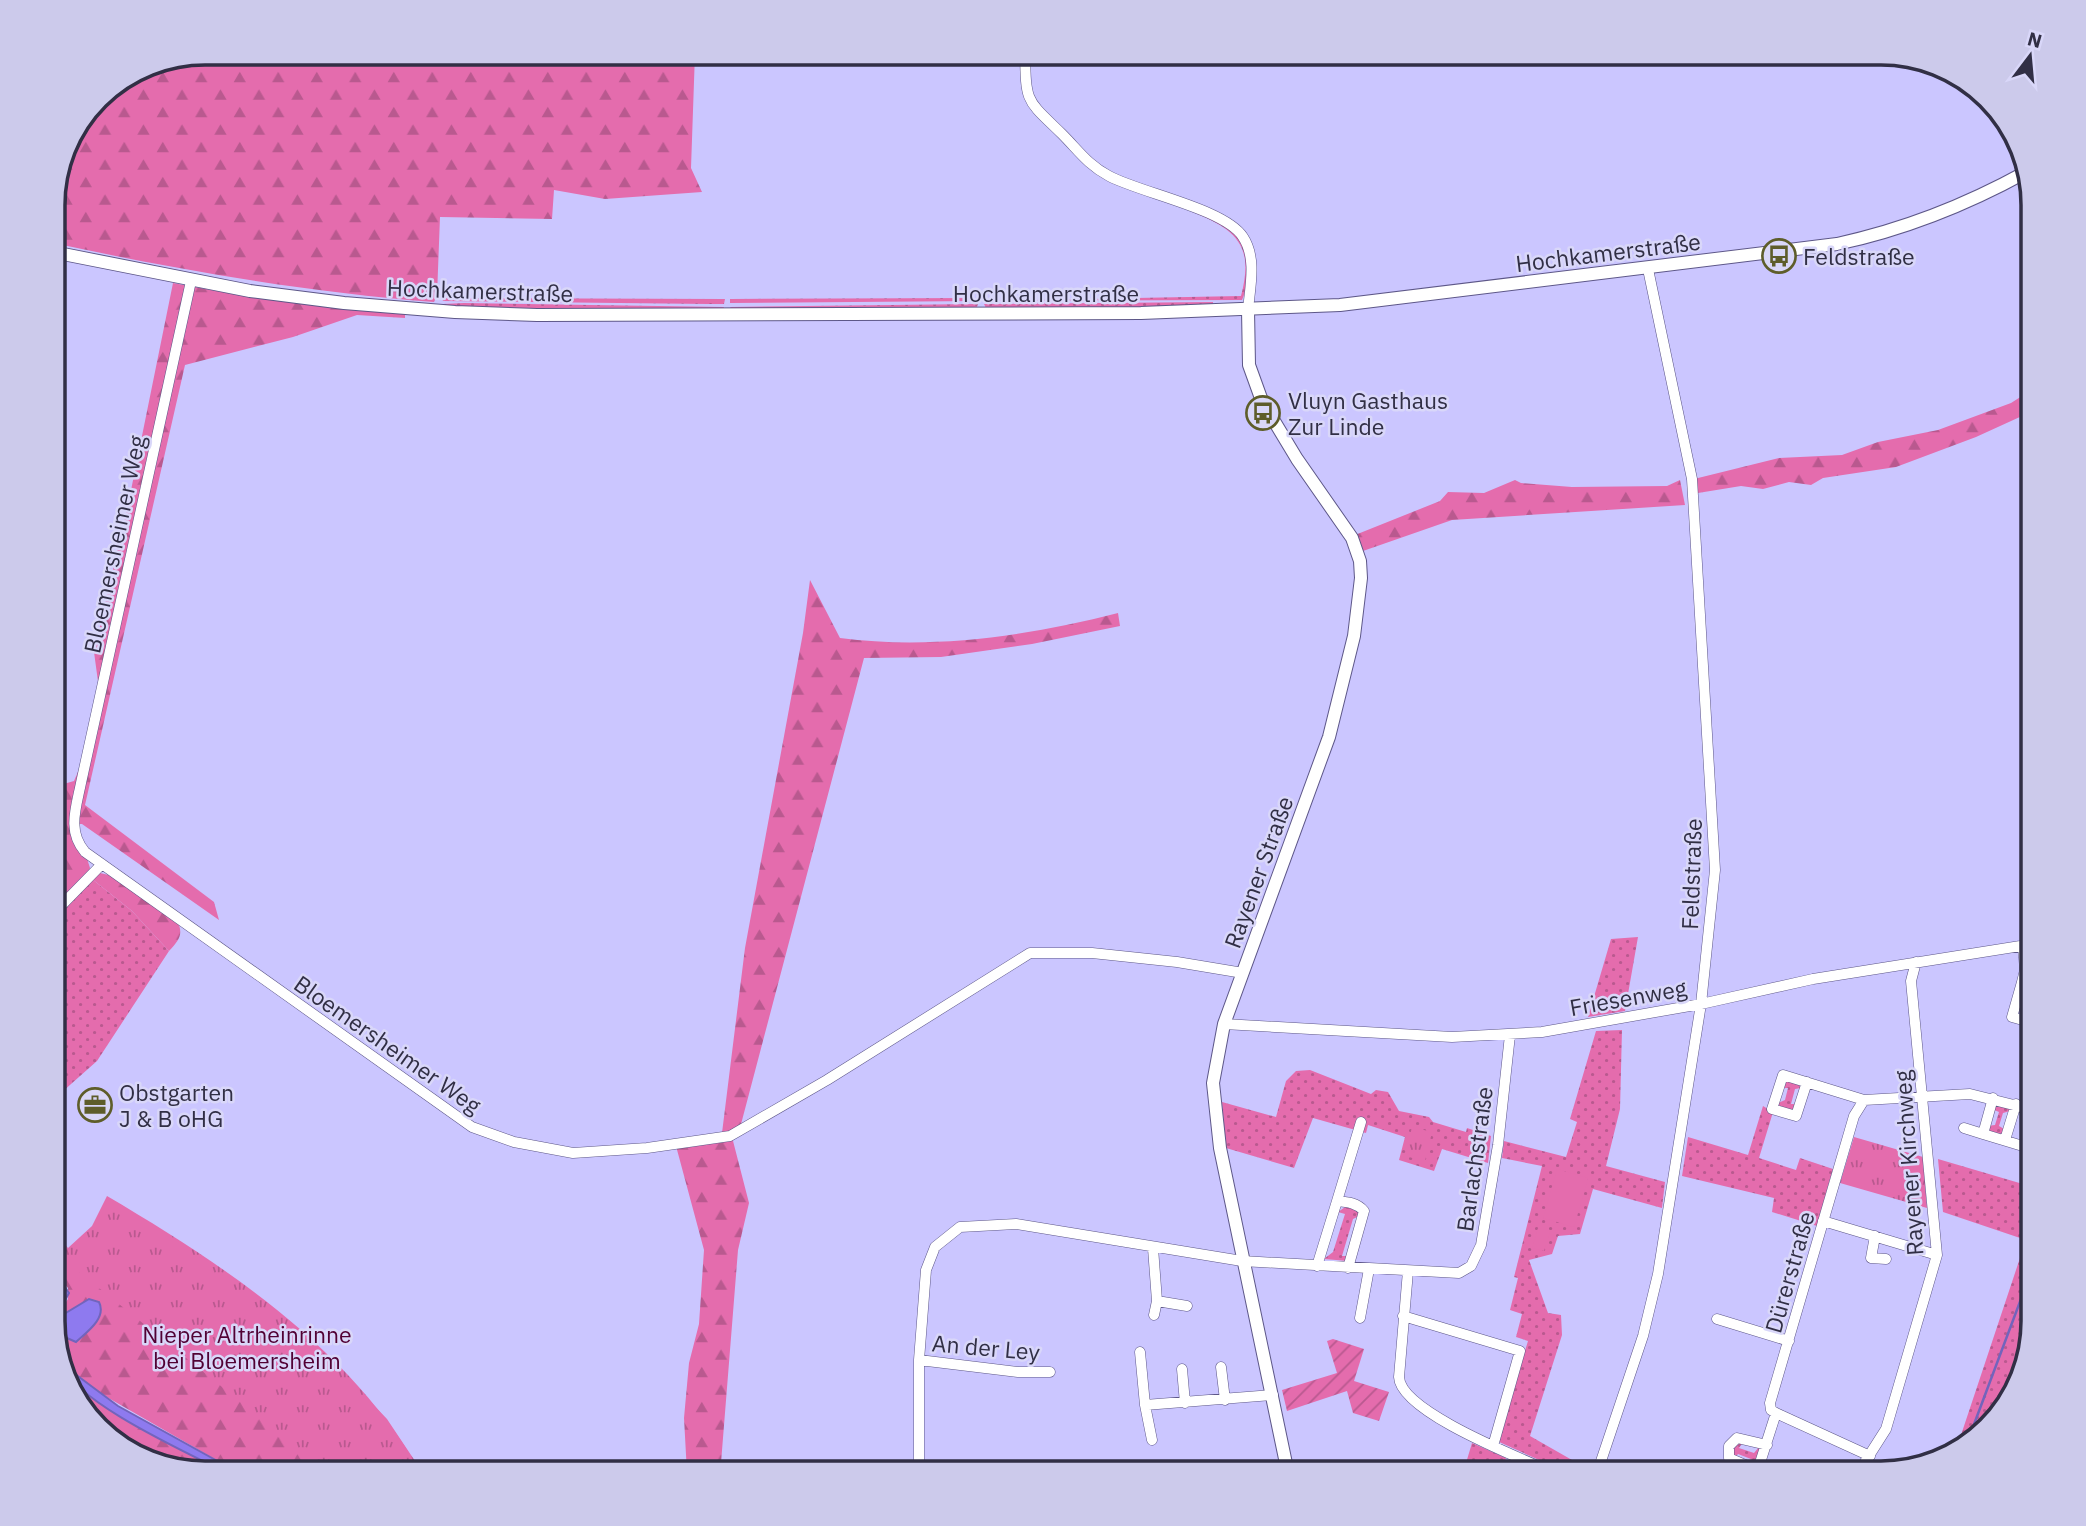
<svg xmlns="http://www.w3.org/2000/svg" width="2086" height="1526" font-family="'IBM Plex Sans',sans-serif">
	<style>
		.grass { fill: url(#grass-dots) }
		.forest { fill: url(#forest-firs) }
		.park { fill: url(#park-tufts) }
		.garden { fill: url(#garden-furrows) }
		.pitch { fill: #e46cad }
		.water { fill: #8e7aef; stroke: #7264bc; stroke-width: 2 }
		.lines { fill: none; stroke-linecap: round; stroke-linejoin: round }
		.stream { stroke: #7264bc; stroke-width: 2.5 }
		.minor-casing { stroke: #5d5788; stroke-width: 11 }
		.tertiary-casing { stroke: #5d5788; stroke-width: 14 }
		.minor { stroke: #fff; stroke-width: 10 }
		.tertiary { stroke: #fff; stroke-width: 12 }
		.labels { text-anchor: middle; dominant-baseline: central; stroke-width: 5; stroke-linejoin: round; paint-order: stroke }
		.street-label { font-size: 23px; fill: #312f45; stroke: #d9d7f9 }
		.poi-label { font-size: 23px; fill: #312f45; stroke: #d9d7f9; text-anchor: start }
		.park-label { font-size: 23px; fill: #510134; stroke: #d9d7f9 }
		.rim { fill: none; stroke: #312f45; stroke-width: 3.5 }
	</style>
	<defs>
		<pattern id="grass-dots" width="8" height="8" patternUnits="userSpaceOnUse" patternTransform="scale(1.75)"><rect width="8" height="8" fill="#e46cad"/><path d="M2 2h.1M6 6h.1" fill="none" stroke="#b9598f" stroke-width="1.8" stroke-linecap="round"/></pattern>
		<pattern id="forest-firs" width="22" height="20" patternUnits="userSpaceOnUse" patternTransform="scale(1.75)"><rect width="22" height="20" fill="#e46cad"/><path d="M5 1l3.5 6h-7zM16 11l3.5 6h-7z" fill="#b9598f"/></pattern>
		<pattern id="park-tufts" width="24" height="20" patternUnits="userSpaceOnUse" patternTransform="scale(1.75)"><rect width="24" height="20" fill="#e46cad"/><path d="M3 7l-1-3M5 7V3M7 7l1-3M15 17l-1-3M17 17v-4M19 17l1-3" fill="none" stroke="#b9598f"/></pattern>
		<pattern id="garden-furrows" width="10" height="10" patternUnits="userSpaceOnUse" patternTransform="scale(1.75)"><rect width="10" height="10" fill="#e46cad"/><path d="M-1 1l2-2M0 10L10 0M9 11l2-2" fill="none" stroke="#b9598f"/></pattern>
	</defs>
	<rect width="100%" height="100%" fill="#cbc6ff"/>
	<path class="grass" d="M 1190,211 C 1221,221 1246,232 1247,267 C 1247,278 1247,290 1242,300 L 983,301 L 1241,296 C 1255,244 1235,229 1190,211 Z
		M 442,298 L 725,299 L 724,304 L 708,304 L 443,301 Z
		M 978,298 L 978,301 L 730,303 L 730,299 Z
		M 1213,302 L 1213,307 L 986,308 L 984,304 Z
		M 464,303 L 724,307 L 723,310 L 445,307 L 443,304 Z
		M 978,304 L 977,307 L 732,310 L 730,307 Z
		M 92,879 L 132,911 L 169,951 L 97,1061 L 53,1100 L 53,917 Z
		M 1638,937 L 1625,1011 L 1588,1017 L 1611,939 Z
		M 1622,1030 L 1620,1109 L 1606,1166 L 1665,1182 L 1662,1208 L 1593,1189 L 1580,1234 L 1558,1236 L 1552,1254 L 1529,1260 L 1548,1313 L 1561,1315 L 1562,1335 L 1530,1436 L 1586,1468 L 1582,1473 L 1568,1473 L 1497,1441 L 1528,1341 L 1516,1337 L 1522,1314 L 1510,1310 L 1518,1278 L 1514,1277 L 1542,1166 L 1502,1158 L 1504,1141 L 1566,1157 L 1577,1122 L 1570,1119 L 1596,1031 Z
		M 1310,1070 L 1371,1094 L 1376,1090 L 1388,1092 L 1399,1111 L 1429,1117 L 1433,1122 L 1466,1132 L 1467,1128 L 1491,1136 L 1488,1163 L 1442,1149 L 1434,1171 L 1399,1160 L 1405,1137 L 1368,1125 L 1366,1133 L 1313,1118 L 1294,1168 L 1226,1148 L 1222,1102 L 1276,1117 L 1286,1081 L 1296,1071 Z
		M 1786,1080 L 1801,1085 L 1801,1088 L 1795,1089 L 1791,1104 L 1798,1104 L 1791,1111 L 1780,1107 L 1778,1103 L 1785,1100 L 1788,1088 L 1782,1088 Z
		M 1995,1104 L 2009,1108 L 2010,1111 L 2003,1113 L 1999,1126 L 2006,1130 L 1999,1135 L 1990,1132 L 1987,1126 L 1995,1125 L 1999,1112 L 1992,1109 Z
		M 1763,1106 L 1773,1112 L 1759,1158 L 1796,1170 L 1800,1158 L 1833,1169 L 1817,1226 L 1772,1212 L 1774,1198 L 1682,1176 L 1688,1137 L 1748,1155 Z
		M 1938,1159 L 2033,1187 L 2033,1322 L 2000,1416 L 1955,1453 L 2026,1240 L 1943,1212 Z
		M 1348,1205 L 1358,1211 L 1359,1216 L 1353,1219 L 1342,1256 L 1348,1256 L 1348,1261 L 1324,1259 L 1333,1252 L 1345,1214 L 1338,1212 Z
		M 1743,1442 L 1739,1448 L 1754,1453 L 1759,1447 L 1759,1463 L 1748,1464 L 1751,1459 L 1738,1454 L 1734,1459 L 1731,1448 Z
		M 1472,1443 L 1506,1458 L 1501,1473 L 1463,1473 Z"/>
	<path class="forest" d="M 204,53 L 695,53 L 691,168 L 702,192 L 605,199 L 554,190 L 552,219 L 440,217 L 437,296 L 434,302 C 305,292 179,270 53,243 L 53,194 L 68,138 L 104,90 L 147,64 Z
		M 173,283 L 239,295 L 405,313 L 405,318 L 357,315 L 293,337 L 185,365 L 85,805 L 214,902 L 219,920 L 82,824 L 76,824 L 90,868 L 88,874 L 53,908 L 53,787 L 74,781 L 84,758 L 99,689 L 94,652 L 129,500 Z
		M 2033,389 L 2033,411 L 1976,437 L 1896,467 L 1823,478 L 1811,485 L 1789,482 L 1763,489 L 1741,486 L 1698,493 L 1694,479 L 1779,458 L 1842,455 L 1878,442 L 1938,430 L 2011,403 Z
		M 1515,480 L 1521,483 L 1572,487 L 1667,486 L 1680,480 L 1685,505 L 1452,520 L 1363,551 L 1355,535 L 1440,501 L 1448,492 L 1484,493 Z
		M 810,580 L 840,638 C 932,650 1028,636 1118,613 L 1120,626 L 1032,644 L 941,657 L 864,658 L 740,1128 L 722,1133 L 745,948 L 803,633 Z
		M 100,873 L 117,877 L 177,920 C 184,935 179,940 169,951 L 132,911 L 92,879 Z
		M 732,1137 L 749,1203 L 738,1250 L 721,1463 L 709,1473 L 687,1473 L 684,1418 L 689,1363 L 699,1324 L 704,1250 L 676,1146 Z
		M 53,1241 L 64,1249 L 82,1245 L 282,1318 L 332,1361 L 387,1419 L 423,1473 L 239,1473 L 98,1392 L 63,1365 L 53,1332 L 61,1337 L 89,1299 L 54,1320 L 68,1299 L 68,1288 L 53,1270 Z
		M 66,1376 L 116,1414 L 227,1473 L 204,1473 L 112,1442 L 73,1397 Z"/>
	<path class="park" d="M 1412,1127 L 1432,1132 L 1425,1161 L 1405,1156 Z
		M 1854,1137 L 1923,1157 L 1927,1208 L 1840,1183 Z
		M 107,1196 C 226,1266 352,1350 421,1473 L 329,1473 L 53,1251 L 53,1230 L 68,1248 L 92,1226 Z"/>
	<path class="garden" d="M 1333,1339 L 1364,1349 L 1354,1381 L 1389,1392 L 1379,1421 L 1353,1413 L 1347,1391 L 1287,1411 L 1282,1390 L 1337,1373 L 1327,1341 Z"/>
	<path class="pitch" d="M 1557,1169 L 1588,1178 L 1574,1227 L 1543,1218 Z
		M 1538,1228 L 1550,1232 L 1544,1251 L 1532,1248 Z"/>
	<path class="water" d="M 53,1270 L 69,1293 L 54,1320 L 89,1299 L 99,1302 C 107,1318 87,1332 76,1342 L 53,1332 Z
		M 63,1365 L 118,1406 L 239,1473 L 227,1473 C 190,1454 74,1402 63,1365 Z"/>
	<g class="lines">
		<path class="stream" d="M 1967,1443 L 2033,1267"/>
		<g class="minor-casing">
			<path id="minor" d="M 1025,53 C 1026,104 1026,99 1062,134 C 1078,150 1088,165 1109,176 C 1141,193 1225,209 1243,237 C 1257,258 1250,287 1248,310
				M 191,281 L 81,783 C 76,808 67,831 85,852 L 472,1127 L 514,1142 L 573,1153 L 647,1148 L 730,1136 L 827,1080 L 1030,953 L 1092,953 L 1177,962 L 1243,973
				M 53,914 L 102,864
				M 2023,945 L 2025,970 L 2022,982 L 2033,986
				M 2022,982 L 2012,1017 L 2033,1023
				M 1224,1024 L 1452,1037 L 1542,1032 L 1701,1004 L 1813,979 L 2033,944
				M 1807,1082 L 1796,1116 L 1772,1109 L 1783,1075 L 1864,1100
				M 1964,1128 L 1983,1134 L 1993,1098
				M 1983,1134 L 2026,1147
				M 2005,1140 L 2016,1104
				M 1337,1201 L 1361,1122
				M 1823,1221 L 1937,1255
				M 1875,1236 L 1871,1258 L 1886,1259
				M 1153,1248 L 1157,1301 L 1154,1315
				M 1317,1266 L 1337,1201 C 1348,1202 1357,1203 1364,1211 L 1348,1268
				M 1408,1271 L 1399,1377 C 1400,1412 1523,1459 1554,1473
				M 1157,1301 L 1187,1306
				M 1403,1316 L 1520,1351 L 1493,1446
				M 1360,1318 L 1369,1269
				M 1717,1319 L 1789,1341
				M 1140,1352 L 1145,1405 L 1273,1395
				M 919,1360 L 1018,1372 L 1050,1372
				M 1221,1367 L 1225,1400
				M 1182,1369 L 1185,1403
				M 1145,1405 L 1152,1440
				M 1767,1445 L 1737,1438 L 1729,1446 L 1729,1458 L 1750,1467 L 1759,1466 L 1776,1413
				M 1870,1456 L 1776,1413 L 1771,1410 L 1770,1403 L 1854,1116 L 1864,1100 L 1970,1094 L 2033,1110
				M 919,1473 L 919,1360 L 926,1270 L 935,1247 L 960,1227 L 1016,1224 L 1242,1261 L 1459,1273 L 1471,1266 L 1481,1245 L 1498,1145 L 1510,1035
				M 1597,1473 L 1643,1336 L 1658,1274 L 1701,1004 L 1715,870 L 1692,479 L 1648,269
				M 1858,1473 L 1886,1429 L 1937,1255 L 1911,981 L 1916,962"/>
		</g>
		<g class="tertiary-casing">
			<path id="tertiary" d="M 53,252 L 250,291 L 344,303 L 455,312 L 537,315 L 1141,313 L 1340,305 L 1837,244 C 1902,230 1968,204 2026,172
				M 1248,310 L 1249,365 L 1262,401 L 1297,459 L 1352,538 L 1360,561 L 1361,578 L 1354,636 L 1329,737 L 1224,1024 L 1213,1083 L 1220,1148 L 1288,1473"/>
		</g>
		<use href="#minor" class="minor"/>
		<use href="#tertiary" class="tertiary"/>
	</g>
	<defs>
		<g id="bus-ring" transform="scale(1.75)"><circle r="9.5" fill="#d9d7f9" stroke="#5e5d2a" stroke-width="1.5"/><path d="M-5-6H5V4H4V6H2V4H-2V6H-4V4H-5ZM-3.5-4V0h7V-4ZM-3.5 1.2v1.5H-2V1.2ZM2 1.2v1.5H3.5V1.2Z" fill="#5e5d2a"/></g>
		<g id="office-ring" transform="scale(1.75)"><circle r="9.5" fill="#d9d7f9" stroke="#5e5d2a" stroke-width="1.5"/><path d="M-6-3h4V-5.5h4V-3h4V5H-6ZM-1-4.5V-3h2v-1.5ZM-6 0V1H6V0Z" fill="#5e5d2a"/></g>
	</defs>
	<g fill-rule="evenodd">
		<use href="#bus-ring" x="1779" y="256"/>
		<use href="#bus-ring" x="1263" y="413"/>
		<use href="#office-ring" x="95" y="1105"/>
	</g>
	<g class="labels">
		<g class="street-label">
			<text transform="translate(1608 252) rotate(-7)">Hochkamerstraße</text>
			<text transform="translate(480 290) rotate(2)">Hochkamerstraße</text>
			<text x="1046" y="293">Hochkamerstraße</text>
			<text transform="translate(114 544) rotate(-78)">Bloemersheimer Weg</text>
			<text transform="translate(1258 872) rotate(-70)">Rayener Straße</text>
			<text transform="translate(1691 874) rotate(-88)">Feldstraße</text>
			<text transform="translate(1628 997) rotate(-10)">Friesenweg</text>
			<text transform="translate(388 1044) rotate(35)">Bloemersheimer Weg</text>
			<text transform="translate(1474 1159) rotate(-82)">Barlachstraße</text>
			<text transform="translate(1908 1163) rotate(-94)">Rayener Kirchweg</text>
			<text transform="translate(1789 1272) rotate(-74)">Dürerstraße</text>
			<text transform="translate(986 1347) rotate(5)">An der Ley</text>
		</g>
		<g class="poi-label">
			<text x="1803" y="256">Feldstraße</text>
			<text x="1288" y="400">Vluyn Gasthaus<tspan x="1288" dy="26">Zur Linde</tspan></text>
			<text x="119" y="1092">Obstgarten<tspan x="119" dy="26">J &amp; B oHG</tspan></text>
		</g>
		<g class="park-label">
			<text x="247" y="1334">Nieper Altrheinrinne<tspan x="247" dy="26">bei Bloemersheim</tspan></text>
		</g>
	</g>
	<path d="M0 0H2086V1526H0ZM205 65H1881A140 140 0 0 1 2021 205V1321A140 140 0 0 1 1881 1461H205A140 140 0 0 1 65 1321V205A140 140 0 0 1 205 65Z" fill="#cccaeb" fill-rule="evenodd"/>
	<path class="rim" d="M205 65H1881A140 140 0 0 1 2021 205V1321A140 140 0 0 1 1881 1461H205A140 140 0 0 1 65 1321V205A140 140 0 0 1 205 65Z"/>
	<g transform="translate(2030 56) rotate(16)" stroke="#d9d7f9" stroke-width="5" paint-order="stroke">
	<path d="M0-5L12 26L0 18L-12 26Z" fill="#312f45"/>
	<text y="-10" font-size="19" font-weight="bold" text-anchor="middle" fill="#312f45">N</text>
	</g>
</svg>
